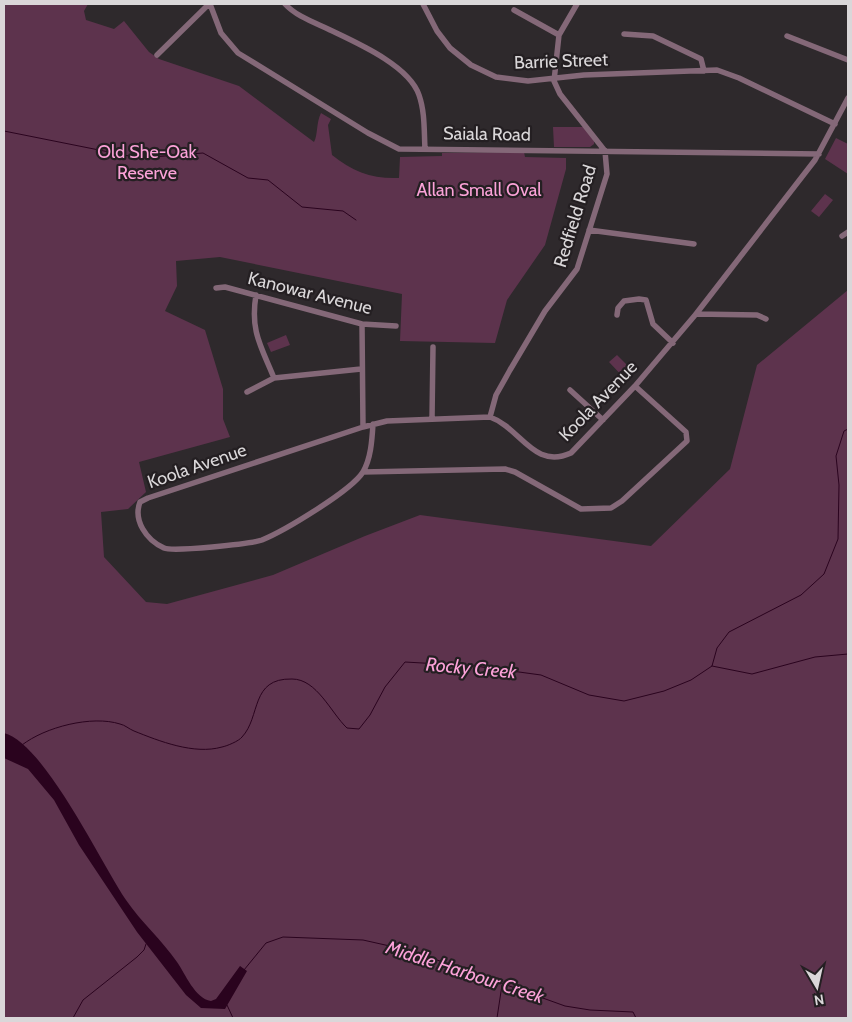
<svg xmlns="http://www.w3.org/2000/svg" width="852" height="1022" font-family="Cabin,sans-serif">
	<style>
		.green { fill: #5d334d }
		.water { fill: #2a031e }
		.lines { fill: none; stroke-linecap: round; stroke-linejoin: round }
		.stream { stroke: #2a031e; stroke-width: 1 }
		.minor { stroke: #846878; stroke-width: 5.5 }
		.labels { text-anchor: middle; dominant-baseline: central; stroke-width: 4.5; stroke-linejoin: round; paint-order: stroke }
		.street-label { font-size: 18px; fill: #dad7d9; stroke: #241f22 }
		.park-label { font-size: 18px; fill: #fba2d8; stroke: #241f22 }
		.water-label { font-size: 19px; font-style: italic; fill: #fca2d9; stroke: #241f22 }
	</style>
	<rect width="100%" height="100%" fill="#2e292c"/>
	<path class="green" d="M 4,4 L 88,4 L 84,11 L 86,20 L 114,29 L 124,21 L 149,52 L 159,59 L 239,86 L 314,142 C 318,135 316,123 321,113 L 331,119 L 328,125 L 332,155 C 353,172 372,179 399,178 L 400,157 L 442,156 L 442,153 L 524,152 L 525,157 L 566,158 L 566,169 L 545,245 L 507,300 L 495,343 L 400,341 L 402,294 L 220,257 L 176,261 L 177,286 L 165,311 L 205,330 L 223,389 L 223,419 L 230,437 L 139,462 L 146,492 L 128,509 L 101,512 L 104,557 L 146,602 L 167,604 L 273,575 L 365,536 L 420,515 L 651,546 L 730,469 L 757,365 L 848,290 L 848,1018 L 4,1018 Z
		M 553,127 L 584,127 L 594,141 L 594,144 L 590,147 L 554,147 Z
		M 836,138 L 848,144 L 848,174 L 825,159 Z
		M 825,194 L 833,200 L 819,217 L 811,211 Z
		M 286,335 L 290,345 L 271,352 L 267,343 Z
		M 617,355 L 634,372 L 626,380 L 609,362 Z"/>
	<path class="water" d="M 4,733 C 44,743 101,863 126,900 C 141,922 162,940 177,962 C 185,973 195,999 211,1001 L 216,999 L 240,966 L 247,971 L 225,1009 L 201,1008 L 186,995 L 137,932 L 79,845 L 54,800 L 28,769 L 4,758 Z"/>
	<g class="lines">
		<path class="stream" d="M 4,131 L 139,158 L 203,153 L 248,178 L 268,180 L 302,207 L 343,211 L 356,220
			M 712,666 L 752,674 L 815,657 L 848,654
			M 22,745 C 45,727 92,715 120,724 C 125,725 129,729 134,731 C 159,741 194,755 222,747 C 227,746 239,741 242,737 C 261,717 250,678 292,679 C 317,679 331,713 347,728 L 359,729 L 370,715 L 385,687 L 405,662 L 475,666 L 541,675 L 589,695 L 624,701 L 664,691 L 691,680 L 712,666 L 717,648 L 729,632 L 801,595 L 824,574 L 838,539 L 839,485 L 836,456 L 844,431 L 848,429
			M 244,970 L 266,943 L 283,937 L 363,940 L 412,951 L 565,1006 L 590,1010 L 633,1012 L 636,1018
			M 227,1005 L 233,1018
			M 73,1018 L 83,1000 L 137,957 L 144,950 L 146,944
			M 497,1018 L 502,985"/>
		<path class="minor" d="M 210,4 L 221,33 L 238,53 L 368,133 L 399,149 L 819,154
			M 285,4 C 296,16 313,22 328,29 C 355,42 409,65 419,95 C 425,112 424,131 425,149
			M 423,4 L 437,31 L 450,48 L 471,65 L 496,77 L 528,81 L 584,75 L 717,70 L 739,78 L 835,124
			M 514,10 L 559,35
			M 624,34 L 653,36 L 701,59 L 704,71
			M 787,36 L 848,60
			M 157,55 L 209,4
			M 589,230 L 694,244
			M 842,236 L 848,232
			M 216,288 L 225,287 L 362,324 L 396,326
			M 256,295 C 250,331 261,346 274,378
			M 696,314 L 757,315 L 766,319
			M 617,315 L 618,308 L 624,301 L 639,299 L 646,300 L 653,324 L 673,343
			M 362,324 L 363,427
			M 570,390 L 603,420
			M 247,392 L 274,378 L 361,369
			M 490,417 L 496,395 L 510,370 L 545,311 L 577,269 L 607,174 L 605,151 L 560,94 L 554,81 L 559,35 L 577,4
			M 432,419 L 433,347
			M 373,424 C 372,440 371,458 363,472 C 351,491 284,531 262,540 C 251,544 173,552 164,548 C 146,540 133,520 140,502 L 148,498 L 363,427 L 387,421 L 490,417 C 521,428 533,470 571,453 L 635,386 L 696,314 L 815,160 L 848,98
			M 363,472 L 505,469 L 515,472 L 581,509 L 611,508 L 622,501 L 687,441 L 686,432 L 635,386"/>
	</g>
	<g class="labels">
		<g class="street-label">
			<text transform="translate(561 61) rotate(-2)">Barrie Street</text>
			<text transform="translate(487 134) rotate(1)">Saiala Road</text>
			<text transform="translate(575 216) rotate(-73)">Redfield Road</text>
			<text transform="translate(310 293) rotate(14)">Kanowar Avenue</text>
			<text transform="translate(598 401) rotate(-46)">Koola Avenue</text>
			<text transform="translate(197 466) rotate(-19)">Koola Avenue</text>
		</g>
		<g class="park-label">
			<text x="147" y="152">Old She-Oak<tspan x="147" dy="21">Reserve</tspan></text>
			<text x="479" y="190">Allan Small Oval</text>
		</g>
		<g class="water-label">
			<text transform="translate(471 668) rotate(5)">Rocky Creek</text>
			<text transform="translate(465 972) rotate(18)">Middle Harbour Creek</text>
		</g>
	</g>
	<rect width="852" height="1022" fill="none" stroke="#dad7d9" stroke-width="10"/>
	<g transform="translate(817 987) rotate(171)" stroke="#241f22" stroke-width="4" paint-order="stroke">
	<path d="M0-4L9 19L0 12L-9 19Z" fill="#dad7d9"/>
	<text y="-8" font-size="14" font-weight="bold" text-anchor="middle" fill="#dad7d9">N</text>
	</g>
</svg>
